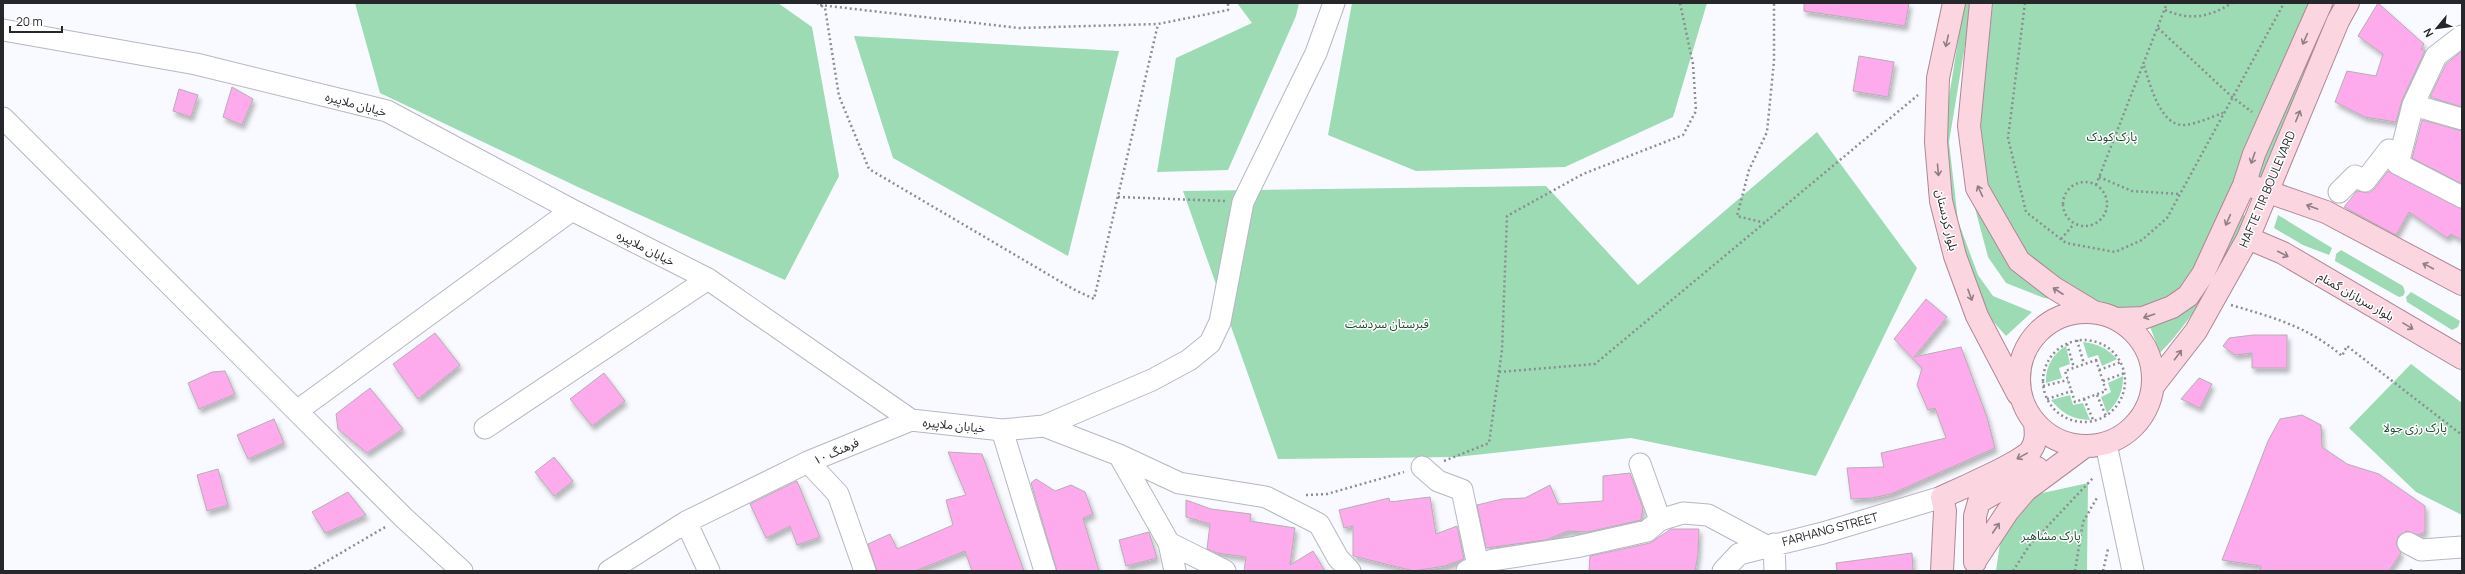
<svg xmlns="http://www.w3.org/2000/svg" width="2465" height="574" font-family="Manrope,'Noto Sans Arabic',sans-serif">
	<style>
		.green { fill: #9cdbb3 }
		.building { fill: #fdabec; stroke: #b7adb4; filter: url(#shadow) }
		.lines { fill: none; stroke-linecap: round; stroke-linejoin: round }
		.minor-casing { stroke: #b5b8c2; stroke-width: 23 }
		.major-casing { stroke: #ae8794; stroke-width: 24 }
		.path { stroke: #8c8d91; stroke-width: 2.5; stroke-dasharray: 2 3; stroke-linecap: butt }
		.minor { stroke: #fff; stroke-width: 21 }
		.major { stroke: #fbd6e0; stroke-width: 22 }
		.oneway { stroke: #907e86 }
		.labels { text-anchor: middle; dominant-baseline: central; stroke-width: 3; stroke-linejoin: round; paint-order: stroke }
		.street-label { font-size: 12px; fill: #26272b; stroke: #fff }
		.park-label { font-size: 12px; fill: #214a33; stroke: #fff }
	</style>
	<defs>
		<filter id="shadow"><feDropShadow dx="2.5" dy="4.5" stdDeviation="2" flood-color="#0004"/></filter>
	</defs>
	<rect width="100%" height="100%" fill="#f9faff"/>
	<path class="green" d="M 355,3 L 778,3 L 812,27 L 839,176 L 785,280 L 580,188 L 380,93 Z
		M 1237,3 L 1299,3 L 1296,16 L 1228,170 L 1157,172 L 1176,58 L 1252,23 Z
		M 1352,3 L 1707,3 L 1673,117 L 1565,167 L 1416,171 L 1328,135 Z
		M 1964,3 L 1972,3 L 1949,142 L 1958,221 L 1978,275 L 1993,296 L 2032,312 L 2006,336 L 1983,310 L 1952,220 L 1942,141 Z
		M 1993,3 L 2315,3 L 2214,251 L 2181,289 L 2127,318 L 2095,303 L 2044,298 L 2006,283 L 1988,257 L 1971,193 Z
		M 2330,9 L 2332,13 L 2262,183 L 2255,182 L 2326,11 Z
		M 854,36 L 1119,51 L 1068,256 L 893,158 Z
		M 1817,132 L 1917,268 L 1816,476 L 1631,438 L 1456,457 L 1278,459 L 1183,191 L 1546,186 L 1638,285 Z
		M 2244,215 L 2245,220 C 2223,267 2197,315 2160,353 L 2149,324 L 2176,316 L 2239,216 Z
		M 2278,215 L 2332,248 L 2329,255 L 2303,245 L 2274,228 Z
		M 2341,250 L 2403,286 L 2405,292 L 2403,296 L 2399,297 L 2335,261 L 2336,254 Z
		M 2411,292 L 2460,321 L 2458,327 L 2452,330 L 2407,302 L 2406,297 Z
		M 2083,342 C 2098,344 2107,348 2117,359 L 2102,366 L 2098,355 L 2088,358 Z
		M 2066,346 L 2070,364 L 2059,368 L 2062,378 L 2046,383 C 2045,368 2053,353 2066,346 Z
		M 2411,364 L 2462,403 L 2462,515 L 2416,492 L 2349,428 Z
		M 2123,376 C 2123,392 2119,401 2107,413 L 2101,397 L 2111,392 L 2108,383 Z
		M 2070,395 L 2073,405 L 2083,403 L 2090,420 C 2072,419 2063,414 2051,400 Z
		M 2088,483 L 2087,571 L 1996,571 L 2001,537 L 2038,494 Z"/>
	<path class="building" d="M 1804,3 L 1909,3 L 1905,26 L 1804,11 Z
		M 2378,3 L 2424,44 L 2421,49 L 2425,51 L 2402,100 L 2396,122 L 2365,117 L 2335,102 L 2347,71 L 2376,76 L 2383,54 L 2358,36 Z
		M 2462,51 L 2462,107 L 2430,97 L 2446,64 Z
		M 1859,56 L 1894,62 L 1888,97 L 1853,91 Z
		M 232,87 L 253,99 L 242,125 L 223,117 Z
		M 179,89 L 198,95 L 191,117 L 173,111 Z
		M 2422,120 L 2462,131 L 2462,184 L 2412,158 Z
		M 2388,171 L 2462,209 L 2462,240 L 2451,234 L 2447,238 L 2409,212 L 2396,235 L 2344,207 L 2357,191 L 2369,193 L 2374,189 Z
		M 1926,299 L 1947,317 L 1914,357 L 1961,347 L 1987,417 L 1995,448 L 1891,494 L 1872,498 L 1851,499 L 1847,468 L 1884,467 L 1881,453 L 1946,438 L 1935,408 L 1928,410 L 1917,385 L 1922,368 L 1894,339 Z
		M 435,333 L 460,365 L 418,399 L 393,364 Z
		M 2253,335 L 2287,335 L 2287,368 L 2252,368 L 2252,353 L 2235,355 L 2223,346 L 2229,338 Z
		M 225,371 L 235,394 L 199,409 L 188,383 L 212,372 Z
		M 604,373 L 625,401 L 592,426 L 570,399 Z
		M 2199,378 L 2212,384 L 2200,408 L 2181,399 Z
		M 370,388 L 403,429 L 367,453 L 338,429 L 336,414 Z
		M 2302,415 L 2321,425 L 2322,447 L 2347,464 L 2379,474 L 2425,506 L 2425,532 L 2418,535 L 2407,531 L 2398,537 L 2396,544 L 2401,553 L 2389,571 L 2260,571 L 2261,566 L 2222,560 L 2268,441 L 2280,419 Z
		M 274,419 L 284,443 L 248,459 L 237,435 Z
		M 948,452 L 982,454 L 1024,571 L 972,571 L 965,551 L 915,571 L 877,571 L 868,544 L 890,534 L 897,549 L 953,525 L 946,500 L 966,495 Z
		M 554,457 L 573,481 L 554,496 L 535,472 Z
		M 218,469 L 228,505 L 207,511 L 197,475 Z
		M 1630,473 L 1643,508 L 1641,520 L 1588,532 L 1568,531 L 1546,540 L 1486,548 L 1477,505 L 1502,499 L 1525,498 L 1550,485 L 1558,504 L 1603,501 L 1603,476 Z
		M 1036,479 L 1055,491 L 1071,485 L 1085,492 L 1093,514 L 1083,518 L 1099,571 L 1057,571 L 1031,483 Z
		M 797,481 L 820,537 L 797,545 L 790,526 L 766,538 L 750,504 Z
		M 348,492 L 366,515 L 325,533 L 312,512 Z
		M 1430,497 L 1436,534 L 1457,526 L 1464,559 L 1445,566 L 1414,571 L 1353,556 L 1353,526 L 1344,528 L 1339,510 L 1389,498 L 1390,502 Z
		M 1186,500 L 1211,509 L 1251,514 L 1250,521 L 1295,528 L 1290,565 L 1313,551 L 1325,571 L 1244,571 L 1246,557 L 1217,553 L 1207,549 L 1210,524 L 1186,517 Z
		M 1671,529 L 1699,529 L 1698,554 L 1695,571 L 1589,571 L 1590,556 L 1650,543 Z
		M 1149,532 L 1157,558 L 1126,566 L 1119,540 Z
		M 1912,553 L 1913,571 L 1837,571 L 1836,563 Z"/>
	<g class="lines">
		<g class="minor-casing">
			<path id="minor" d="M 3,30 L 196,64 L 387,111 L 572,210 L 708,279 L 911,420 L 1002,430 L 1044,426 L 1119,455 L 1179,483 L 1266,497 L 1319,524 L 1338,558 L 1350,571
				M 2413,105 L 2462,119
				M 3,118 L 403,517 L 462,571
				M 2398,164 L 2413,105 L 2436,56 L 2462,36
				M 2339,192 L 2355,176 L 2365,181 L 2389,150 L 2398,164 L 2462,197
				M 297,411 L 572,210
				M 1044,426 L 1152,380 L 1189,360 L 1210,343 L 1220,322 L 1243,202 L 1316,53 L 1334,3
				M 485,428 L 708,279
				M 1002,430 L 1045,571
				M 2106,444 L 2133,571
				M 1119,455 L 1169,543 L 1225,571
				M 1640,464 L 1660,520
				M 1422,467 L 1438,481 L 1462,490 L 1478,566
				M 686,522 L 709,571
				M 1169,543 L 1175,571
				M 2408,543 L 2421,550 L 2462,547
				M 1774,544 L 1775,571
				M 609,571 L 686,522 L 808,462
				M 865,571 L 838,494 L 808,462 L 911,420
				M 1467,571 L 1493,560 L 1576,547 L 1647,531 L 1660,520 L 1683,513 L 1708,515 L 1768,547
				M 1723,571 L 1739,554 L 1823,533 L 1942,497"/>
		</g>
		<g class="major-casing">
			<path id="major" d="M 1954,3 L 1938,78 L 1936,142 L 1941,201 L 1955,256 L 1977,316 L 2018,394
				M 1981,3 L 1969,126 L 1977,188 L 2019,261 L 2054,288 L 2092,311
				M 2254,187 L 2326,212 L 2462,284
				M 2248,238 L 2283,253 L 2462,358
				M2019 379a67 67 0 1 1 134 0a67 67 0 1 1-134 0Z
				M 2117,319 L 2143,318 L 2172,307 L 2188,296 L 2203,274 L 2244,185 L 2254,154 L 2321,3
				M 2154,385 L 2196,331 L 2248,238 L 2338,21 L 2348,3
				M 1979,502 L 2037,468
				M 1975,561 L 2008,511 L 2026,490 L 2084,447
				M 1975,562 L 1975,516 L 1979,502
				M 1942,571 L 1945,511 L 1942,497 C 1956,491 2026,460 2031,450 C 2037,441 2036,433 2035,423"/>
		</g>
		<path class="path" d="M 817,3 L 825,8 L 839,96 L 869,169 L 1073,289 L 1094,299 L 1158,24
			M 2025,3 L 2008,138 L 2026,212 L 2066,243 L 2115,252 L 2142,240 L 2167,218 L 2284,3
			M 820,5 L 1019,28 L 1158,24 L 1228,10 L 1228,3
			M 2165,10 C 2191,21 2209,17 2232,3
			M 2158,28 L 2231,96 L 2252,112
			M 2144,66 C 2150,84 2160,126 2184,125 C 2197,124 2211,117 2223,113
			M 2099,177 L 2132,191 L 2180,194
			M2063 204a22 22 0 1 1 44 0a22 22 0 1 1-44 0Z
			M 2096,185 L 2167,3
			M 1118,197 L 1225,201
			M 1765,223 L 1737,216 L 1749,170 L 1767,132 L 1774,61 L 1774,3
			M 2061,239 L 2074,224
			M 2231,305 C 2272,317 2309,327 2342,356 L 2347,346 L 2462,435
			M2043 381a41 41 0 1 1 82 0a41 41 0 1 1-82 0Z
			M 2077,340 L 2084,364
			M 2067,344 L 2074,368
			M 2096,360 L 2106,391 L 2075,402 L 2065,371 Z
			M 2099,370 L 2121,362
			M 1499,372 L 1595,364 L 1918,95
			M 2103,381 L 2125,373
			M 2043,386 L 2068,380
			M 2097,395 L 2106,416
			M 2047,399 L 2072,391
			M 2084,399 L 2094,422
			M 1444,461 L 1489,443 L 1502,350 L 1507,216 L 1583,174 L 1683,135 L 1696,111 L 1693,64 L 1680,3
			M 1306,495 L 1327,494 L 1404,472
			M 310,571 L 387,526
			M 2013,571 L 2029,546 L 2093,478
			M 2075,571 L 2083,522 L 2098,496
			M 2103,571 L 2108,549
			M 2411,571 L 2412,566"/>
		<use href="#minor" class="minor"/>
		<use href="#major" class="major"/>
	</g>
	<defs><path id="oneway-shaft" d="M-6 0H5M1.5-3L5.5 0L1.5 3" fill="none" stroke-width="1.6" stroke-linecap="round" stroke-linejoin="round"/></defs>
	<g class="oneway">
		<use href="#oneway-shaft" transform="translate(2305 39) rotate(114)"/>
		<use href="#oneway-shaft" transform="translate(1947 41) rotate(103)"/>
		<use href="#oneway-shaft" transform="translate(2298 116) rotate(-68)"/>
		<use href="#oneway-shaft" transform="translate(2253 158) rotate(109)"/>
		<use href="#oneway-shaft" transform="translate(1938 170) rotate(85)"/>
		<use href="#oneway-shaft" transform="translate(1980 191) rotate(-115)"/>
		<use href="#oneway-shaft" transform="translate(2312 207) rotate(-160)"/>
		<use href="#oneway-shaft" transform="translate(2228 220) rotate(114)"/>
		<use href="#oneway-shaft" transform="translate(2283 254) rotate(27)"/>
		<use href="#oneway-shaft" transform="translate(2428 266) rotate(-152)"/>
		<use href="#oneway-shaft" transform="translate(2058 291) rotate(-147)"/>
		<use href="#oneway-shaft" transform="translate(1970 295) rotate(70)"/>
		<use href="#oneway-shaft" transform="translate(2149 316) rotate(161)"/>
		<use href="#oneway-shaft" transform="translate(2408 326) rotate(31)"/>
		<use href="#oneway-shaft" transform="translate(2178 355) rotate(-53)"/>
		<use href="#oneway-shaft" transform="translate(2022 456) rotate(151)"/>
		<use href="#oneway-shaft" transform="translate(1996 528) rotate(-56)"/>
	</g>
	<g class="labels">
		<g class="street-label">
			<text transform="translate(356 104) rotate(15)">خیابان ملاپیره</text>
			<text transform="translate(2267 189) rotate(-67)">HAFTE TIR BOULEVARD</text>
			<text transform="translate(1947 220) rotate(77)">بلوار کردستان</text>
			<text transform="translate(646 248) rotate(27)">خیابان ملاپیره</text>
			<text transform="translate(2356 296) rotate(30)">بلوار سربازان گمنام</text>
			<text transform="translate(954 425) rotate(6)">خیابان ملاپیره</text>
			<text transform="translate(836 451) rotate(-24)">فرهنگ ۱۰</text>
			<text transform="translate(1830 529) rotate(-15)">FARHANG STREET</text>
		</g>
		<g class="park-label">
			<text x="2112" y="136">پارک کودک</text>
			<text x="1387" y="323">قبرستان سردشت</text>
			<text x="2415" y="427">پارک رزی جولا</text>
			<text x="2051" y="535">پارک مشاهبر</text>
		</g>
	</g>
	<rect width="2465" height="574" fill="none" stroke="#26272b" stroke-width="8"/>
	<g transform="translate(2437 28) rotate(241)" stroke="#ffffff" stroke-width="3" paint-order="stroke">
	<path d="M0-3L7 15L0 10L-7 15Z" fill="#26272b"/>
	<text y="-6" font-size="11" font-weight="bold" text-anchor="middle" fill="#26272b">N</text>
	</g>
	<path d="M10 26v6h52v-6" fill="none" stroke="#26272b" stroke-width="2"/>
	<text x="16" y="26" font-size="12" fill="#26272b" stroke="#ffffff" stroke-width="3" paint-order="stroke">20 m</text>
</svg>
